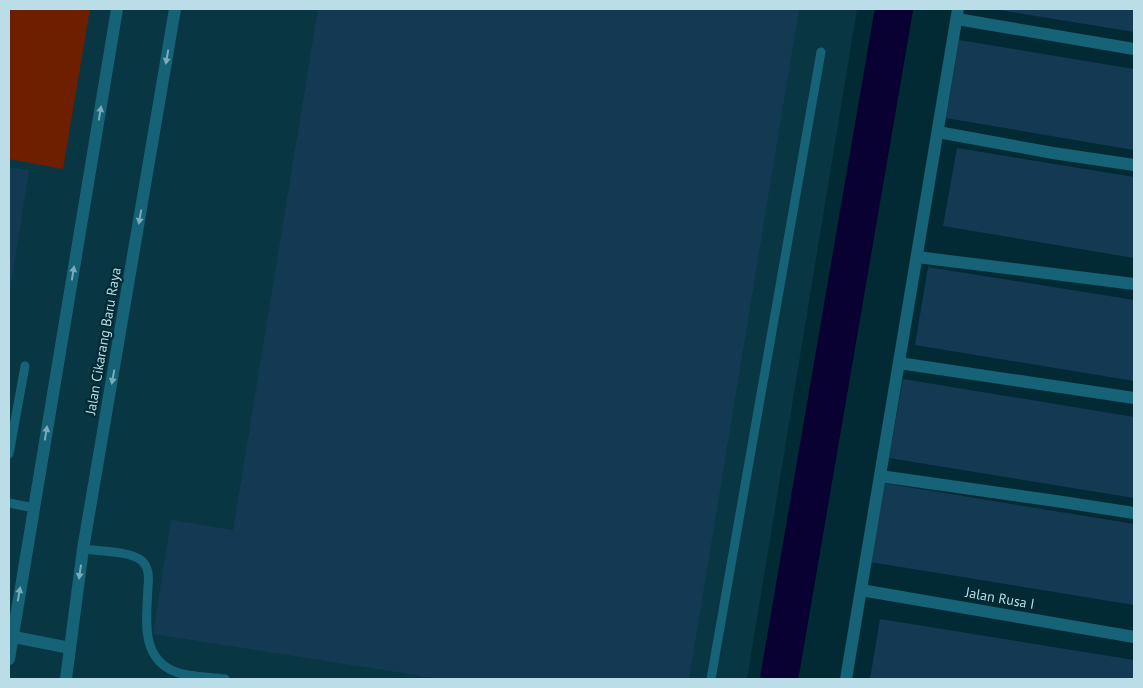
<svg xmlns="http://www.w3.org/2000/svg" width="1143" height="688" font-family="'PT Sans',sans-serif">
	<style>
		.built { fill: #083743 }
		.green { fill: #6d1f00 }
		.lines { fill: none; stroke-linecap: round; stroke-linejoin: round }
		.river { stroke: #090131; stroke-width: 38 }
		.building { fill: #133a52 }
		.service { stroke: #166276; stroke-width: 9 }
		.minor { stroke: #166276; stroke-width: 12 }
		.secondary { stroke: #166276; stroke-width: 12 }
		.oneway { fill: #79acba }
		.labels { text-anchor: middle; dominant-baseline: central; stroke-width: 4.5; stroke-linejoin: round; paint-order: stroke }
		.street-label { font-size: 14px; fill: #bbdde7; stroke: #022a34 }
	</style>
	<rect width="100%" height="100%" fill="#022a34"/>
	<path class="built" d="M 9,9 L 857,9 L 747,679 L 9,679 Z"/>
	<path class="green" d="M 9,9 L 90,9 L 63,169 L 9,159 Z"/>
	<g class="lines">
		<path class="river" d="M 779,679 L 894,9"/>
	</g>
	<path class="building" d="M 318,9 L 799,9 L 689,679 L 441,679 L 153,634 L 171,520 L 233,530 Z
		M 1000,9 L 1134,9 L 1134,32 L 1000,10 Z
		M 959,40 L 1134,69 L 1134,150 L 946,118 Z
		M 957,148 L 1134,177 L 1134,258 L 943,226 Z
		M 9,167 L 29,170 L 10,291 L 9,291 Z
		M 928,267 L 1134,300 L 1134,381 L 915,345 Z
		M 903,379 L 1134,417 L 1134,498 L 889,458 Z
		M 883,483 L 1134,524 L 1134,605 L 870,562 Z
		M 880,619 L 1134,660 L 1134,679 L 870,679 Z"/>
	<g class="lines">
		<path class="service" d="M 9,454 L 25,366
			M 9,503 L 34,508
			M 83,549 C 99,551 131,551 142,561 C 149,567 149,578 148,586 C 147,618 139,658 176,672 C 189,677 211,677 225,679
			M 711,679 L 821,52"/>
		<path class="minor" d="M 957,19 L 1134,49
			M 938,132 L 1053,153 L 1134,165
			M 917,257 L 1134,284
			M 899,363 L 1134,398
			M 880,476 L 1056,501 L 1134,513
			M 861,590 L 1134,637
			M 9,636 L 70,648
			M 846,679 L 958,9"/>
		<path class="secondary" d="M 9,659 L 117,9
			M 66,679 L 83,549 L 175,9"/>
	</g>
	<defs><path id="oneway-solid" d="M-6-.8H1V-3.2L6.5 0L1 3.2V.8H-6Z" transform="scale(1.25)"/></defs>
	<g class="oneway">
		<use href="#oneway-solid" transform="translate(167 57) rotate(100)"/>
		<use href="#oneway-solid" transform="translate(100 113) rotate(-81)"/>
		<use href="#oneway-solid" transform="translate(140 217) rotate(100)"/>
		<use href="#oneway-solid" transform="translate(73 273) rotate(-81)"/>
		<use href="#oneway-solid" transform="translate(113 377) rotate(100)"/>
		<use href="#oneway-solid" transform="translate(46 433) rotate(-81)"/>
		<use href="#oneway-solid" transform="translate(80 572) rotate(98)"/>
		<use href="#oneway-solid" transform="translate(19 594) rotate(-80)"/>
	</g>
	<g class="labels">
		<g class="street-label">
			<text transform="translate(103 341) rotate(-80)">Jalan Cikarang Baru Raya</text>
			<text transform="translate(1000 598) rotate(10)">Jalan Rusa I</text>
		</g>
	</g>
	<rect width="1143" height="688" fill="none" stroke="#bbdde7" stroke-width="20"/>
</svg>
